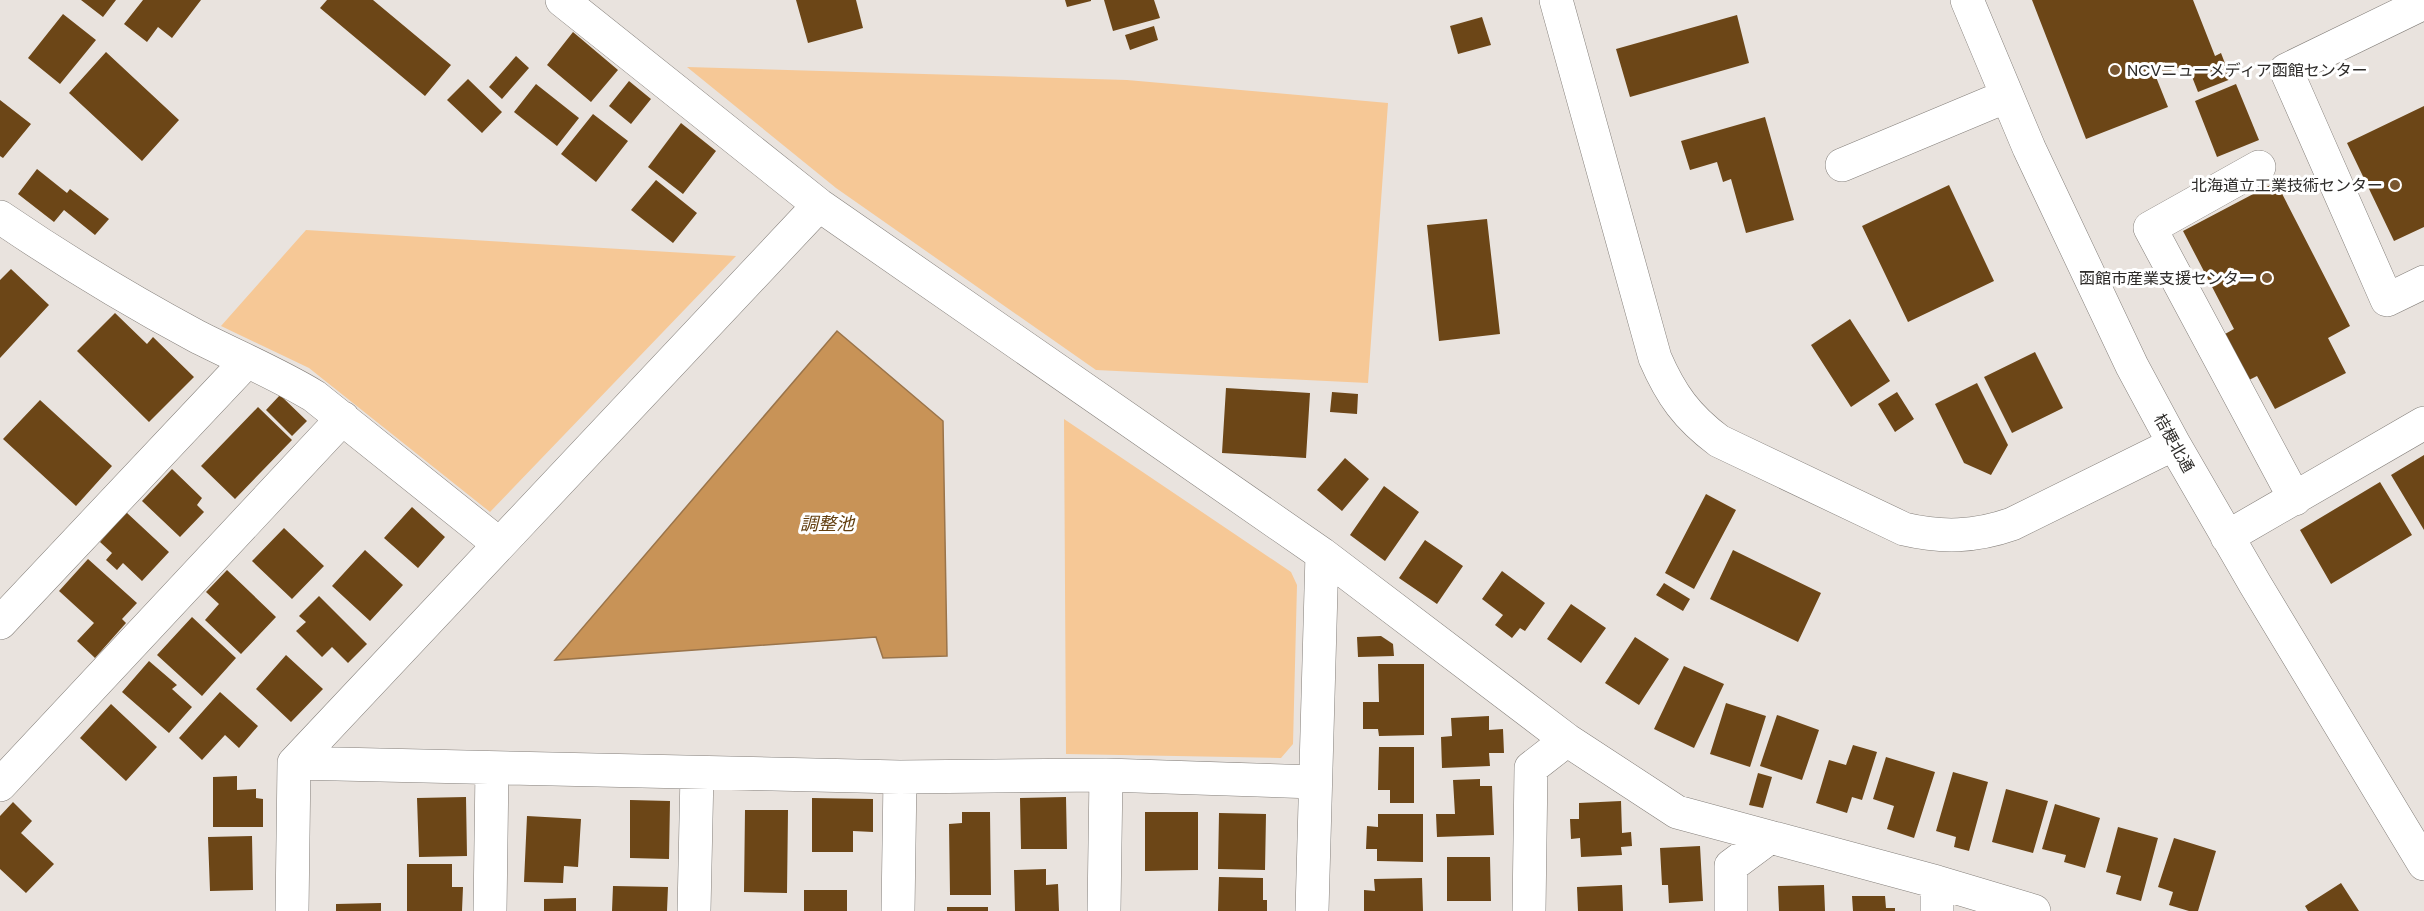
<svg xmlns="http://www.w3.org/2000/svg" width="2424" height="911" font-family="Poppins,'Noto Sans JP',sans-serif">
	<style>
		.green { fill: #f6c896 }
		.water { fill: #c89357; stroke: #9a744a; stroke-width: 1.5 }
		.building { fill: #6c4617 }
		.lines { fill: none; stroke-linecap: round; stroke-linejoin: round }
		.minor-casing { stroke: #847f7a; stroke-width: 34 }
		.minor { stroke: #fff; stroke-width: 33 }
		.poi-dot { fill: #7a5730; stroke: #fff; stroke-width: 2 }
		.labels { text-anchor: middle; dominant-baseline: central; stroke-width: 6; stroke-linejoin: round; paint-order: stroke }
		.poi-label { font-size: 16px; fill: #2e2c2a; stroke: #fff; text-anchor: end }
		.street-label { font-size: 16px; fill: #2e2c2a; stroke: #fff }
		.water-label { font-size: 18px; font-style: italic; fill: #623e0e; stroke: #fff }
	</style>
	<rect width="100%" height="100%" fill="#e9e3de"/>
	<path class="green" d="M 687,67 L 1127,80 L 1388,103 L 1368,383 L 1096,370 L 836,188 Z
		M 306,230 L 736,256 L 490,512 L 309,368 L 221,326 Z
		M 1064,419 L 1291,572 L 1297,585 L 1293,744 L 1281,758 L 1066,754 Z"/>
	<path class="water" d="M 837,331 L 943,421 L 947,656 L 883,658 L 876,637 L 555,660 Z"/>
	<path class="building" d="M 81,0 L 116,0 L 103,17 Z
		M 143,0 L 201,0 L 172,38 L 158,27 L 147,42 L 124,24 Z
		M 327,0 L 373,0 L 451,65 L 425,96 L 320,8 Z
		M 796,0 L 856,0 L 863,28 L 808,43 Z
		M 1065,0 L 1091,0 L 1091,1 L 1067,7 Z
		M 1104,0 L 1154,0 L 1160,18 L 1113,31 Z
		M 2032,0 L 2193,0 L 2215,56 L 2221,53 L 2231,79 L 2198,92 L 2187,64 L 2156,77 L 2168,107 L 2086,139 Z
		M 63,14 L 96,40 L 60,84 L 28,58 Z
		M 1737,15 L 1749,63 L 1630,97 L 1616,49 Z
		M 1482,17 L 1491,45 L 1458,54 L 1450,26 Z
		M 1154,26 L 1158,40 L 1130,50 L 1125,35 Z
		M 573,32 L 618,70 L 591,102 L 547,65 Z
		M 106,52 L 179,120 L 142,161 L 69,93 Z
		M 516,56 L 529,68 L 502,99 L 489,87 Z
		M 468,79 L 502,112 L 482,133 L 447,100 Z
		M 629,81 L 651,99 L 631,124 L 609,106 Z
		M 536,84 L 579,118 L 557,146 L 514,112 Z
		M 2236,84 L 2259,140 L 2217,157 L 2195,101 Z
		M 0,100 L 31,124 L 3,158 L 0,156 Z
		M 2424,106 L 2424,227 L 2394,241 L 2347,143 Z
		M 593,114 L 628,141 L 596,182 L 561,154 Z
		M 1765,117 L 1794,220 L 1746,233 L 1731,179 L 1723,182 L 1717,162 L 1690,170 L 1681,141 Z
		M 681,123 L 716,151 L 683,194 L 648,167 Z
		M 37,169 L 67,193 L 70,189 L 109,219 L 95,235 L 64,210 L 54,222 L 18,194 Z
		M 656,180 L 697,213 L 673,243 L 631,210 Z
		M 2276,182 L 2350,326 L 2328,338 L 2346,373 L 2275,409 L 2257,376 L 2249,380 L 2225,334 L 2234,329 L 2183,231 Z
		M 1949,185 L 1994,281 L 1908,322 L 1862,226 Z
		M 1487,219 L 1500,334 L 1439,341 L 1427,225 Z
		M 11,269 L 49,305 L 0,358 L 0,280 Z
		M 115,313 L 147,344 L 153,337 L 194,377 L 149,422 L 77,351 Z
		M 1850,319 L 1890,381 L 1851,407 L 1811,345 Z
		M 2035,352 L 2063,408 L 2012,433 L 1984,377 Z
		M 1977,383 L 2008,445 L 1991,475 L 1964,463 L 1935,404 Z
		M 1226,388 L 1310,393 L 1306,458 L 1222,453 Z
		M 1332,392 L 1358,394 L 1357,414 L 1330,412 Z
		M 1897,392 L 1914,419 L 1895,432 L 1878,404 Z
		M 280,395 L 307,421 L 292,436 L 266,410 Z
		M 40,400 L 112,466 L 76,506 L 3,439 Z
		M 258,407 L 292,440 L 235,499 L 201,466 Z
		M 2424,455 L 2424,530 L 2391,475 Z
		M 1345,458 L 1369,479 L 1342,511 L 1317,490 Z
		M 172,469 L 202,498 L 197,505 L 204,512 L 180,537 L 142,501 Z
		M 2380,482 L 2412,535 L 2331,584 L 2300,530 Z
		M 1384,486 L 1419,512 L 1385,561 L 1350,535 Z
		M 1706,494 L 1736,510 L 1694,589 L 1665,573 Z
		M 412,507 L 445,537 L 418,568 L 384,538 Z
		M 126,512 L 169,552 L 142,581 L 123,563 L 117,570 L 106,560 L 112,553 L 100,542 Z
		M 284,528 L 324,566 L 292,599 L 252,561 Z
		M 1425,540 L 1463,566 L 1437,604 L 1399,578 Z
		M 365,550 L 403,585 L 370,621 L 332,586 Z
		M 1733,550 L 1821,593 L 1798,642 L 1710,599 Z
		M 88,559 L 137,603 L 122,619 L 126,623 L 95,658 L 77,641 L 94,623 L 59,591 Z
		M 227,570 L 276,617 L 241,654 L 205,620 L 219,604 L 206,592 Z
		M 1502,571 L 1545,603 L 1525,631 L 1520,628 L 1512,638 L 1495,625 L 1503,615 L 1482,599 Z
		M 1664,583 L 1690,599 L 1683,611 L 1656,595 Z
		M 319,596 L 367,644 L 348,663 L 332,647 L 322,657 L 296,631 L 306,622 L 299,616 Z
		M 1571,604 L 1606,628 L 1581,663 L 1547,639 Z
		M 192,617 L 236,658 L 202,696 L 157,655 Z
		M 1381,636 L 1393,644 L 1394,656 L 1358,657 L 1357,637 Z
		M 1635,637 L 1669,659 L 1639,705 L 1605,683 Z
		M 286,655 L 323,689 L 291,722 L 256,689 Z
		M 149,661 L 177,685 L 172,689 L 192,707 L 169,733 L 122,692 Z
		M 1378,664 L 1424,664 L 1424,735 L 1379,736 L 1378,729 L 1363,729 L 1363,702 L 1379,702 Z
		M 1684,666 L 1724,684 L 1694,748 L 1654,729 Z
		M 220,692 L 258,726 L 239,748 L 225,735 L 202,760 L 179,738 Z
		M 1726,703 L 1766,716 L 1750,767 L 1710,754 Z
		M 111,704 L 157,747 L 126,781 L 80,738 Z
		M 1777,715 L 1819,730 L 1802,780 L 1760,766 Z
		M 1489,716 L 1489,730 L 1503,729 L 1504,753 L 1489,753 L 1490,766 L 1442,768 L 1441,737 L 1452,736 L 1451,718 Z
		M 1853,745 L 1877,752 L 1862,800 L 1852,797 L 1847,813 L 1816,803 L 1829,760 L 1846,765 Z
		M 1379,747 L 1414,747 L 1414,803 L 1390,803 L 1390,790 L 1378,790 Z
		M 1886,757 L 1935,772 L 1914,838 L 1887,829 L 1894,806 L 1873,799 Z
		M 1953,772 L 1988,782 L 1969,851 L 1954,847 L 1956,837 L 1936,831 Z
		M 1758,773 L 1772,777 L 1763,808 L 1749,805 Z
		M 237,776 L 237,790 L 256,789 L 256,798 L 263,799 L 263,827 L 213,827 L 213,777 Z
		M 1480,779 L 1480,786 L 1492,786 L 1494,835 L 1437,837 L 1436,814 L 1455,814 L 1453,780 Z
		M 2006,789 L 2048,801 L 2033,853 L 1992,842 Z
		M 466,797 L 467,856 L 419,857 L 417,798 Z
		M 1066,797 L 1067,849 L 1021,849 L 1020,798 Z
		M 812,798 L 873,799 L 873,832 L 853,831 L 853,852 L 812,852 Z
		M 630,800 L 670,801 L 669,859 L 630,858 Z
		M 1621,801 L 1622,833 L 1631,832 L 1632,846 L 1621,847 L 1622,855 L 1581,857 L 1580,838 L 1571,839 L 1570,819 L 1579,819 L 1579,803 Z
		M 13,802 L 32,821 L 21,833 L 54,864 L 26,893 L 0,869 L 0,816 Z
		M 2055,804 L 2100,818 L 2085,868 L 2064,862 L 2066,855 L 2042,849 Z
		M 745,810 L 788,810 L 787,893 L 744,892 Z
		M 962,812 L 990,812 L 991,895 L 950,895 L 949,824 L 962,823 Z
		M 1145,812 L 1198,812 L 1198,870 L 1145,871 Z
		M 1219,813 L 1266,814 L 1265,870 L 1218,869 Z
		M 1378,814 L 1423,814 L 1423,862 L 1377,861 L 1377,849 L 1366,849 L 1367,826 L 1378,827 Z
		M 527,816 L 581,819 L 578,867 L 564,866 L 563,883 L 524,882 Z
		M 2118,827 L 2158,838 L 2141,901 L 2116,894 L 2121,876 L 2106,872 Z
		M 252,836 L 253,890 L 210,891 L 208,837 Z
		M 2174,838 L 2216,851 L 2198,911 L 2189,911 L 2169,905 L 2173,892 L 2158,887 Z
		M 1700,846 L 1703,901 L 1669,903 L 1668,885 L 1662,885 L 1660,848 Z
		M 1447,857 L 1490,857 L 1491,901 L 1447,901 Z
		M 407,864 L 452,864 L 452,887 L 463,887 L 462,911 L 407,911 Z
		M 1046,869 L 1046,885 L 1058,884 L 1059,911 L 1015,911 L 1014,870 Z
		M 1219,877 L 1263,878 L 1263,900 L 1267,900 L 1267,911 L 1218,911 Z
		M 1422,878 L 1423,911 L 1364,911 L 1364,890 L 1375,891 L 1374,879 Z
		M 2341,883 L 2359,911 L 2308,911 L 2305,906 Z
		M 1622,885 L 1623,911 L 1578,911 L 1577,887 Z
		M 1824,885 L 1825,911 L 1779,911 L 1778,886 Z
		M 613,886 L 668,887 L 667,911 L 612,911 Z
		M 804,890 L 847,890 L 847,911 L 804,911 Z
		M 1852,896 L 1885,896 L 1886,908 L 1895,908 L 1895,911 L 1853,911 Z
		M 576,898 L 576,911 L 544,911 L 544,899 Z
		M 381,903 L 381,911 L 336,911 L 336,904 Z
		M 947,907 L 988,907 L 988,911 L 947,911 Z"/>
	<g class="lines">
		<g class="minor-casing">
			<path id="minor" d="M 562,0 L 819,205 L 1322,554 L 1567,740 L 1677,812 L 1937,882 L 2034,911
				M 1556,0 L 1655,358 C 1671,395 1687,417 1719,441 L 1904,529 C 1942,538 1975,537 2012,524 L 2174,444
				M 1967,0 L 2029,148 L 2132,366 L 2174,444 L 2255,584 L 2424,864
				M 2424,3 L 2286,70 L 2387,300 L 2424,282
				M 1842,165 L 2007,96
				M 2259,167 L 2150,228 L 2295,499
				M 0,217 C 63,260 129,300 196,336 C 235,356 276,373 314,396 L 499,544
				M 2227,537 L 2424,423
				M 0,623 L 246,362
				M 294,763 L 900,777 L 1106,775 L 1314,782
				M 0,785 L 343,418
				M 292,911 L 294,763 L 819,205
				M 490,911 L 492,768
				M 694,911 L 697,773
				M 898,911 L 900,777
				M 1104,911 L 1106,775
				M 1312,911 L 1322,554
				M 1529,911 L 1531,768 L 1567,740
				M 1731,911 L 1731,866 L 1770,837
				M 1937,911 L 1937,882"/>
		</g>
		<use href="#minor" class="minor"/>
	</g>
	<g class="poi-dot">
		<circle cx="2115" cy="70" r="6"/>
		<circle cx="2395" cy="185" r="6"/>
		<circle cx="2267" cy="278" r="6"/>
	</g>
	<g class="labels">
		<g class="poi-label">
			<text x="2127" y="70" text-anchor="start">NCVニューメディア函館センター</text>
			<text x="2383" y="185">北海道立工業技術センター</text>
			<text x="2255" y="278">函館市産業支援センター</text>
		</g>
		<g class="street-label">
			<text transform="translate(2174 443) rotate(61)">桔梗北通</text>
		</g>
		<g class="water-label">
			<text x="827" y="523">調整池</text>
		</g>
	</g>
</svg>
